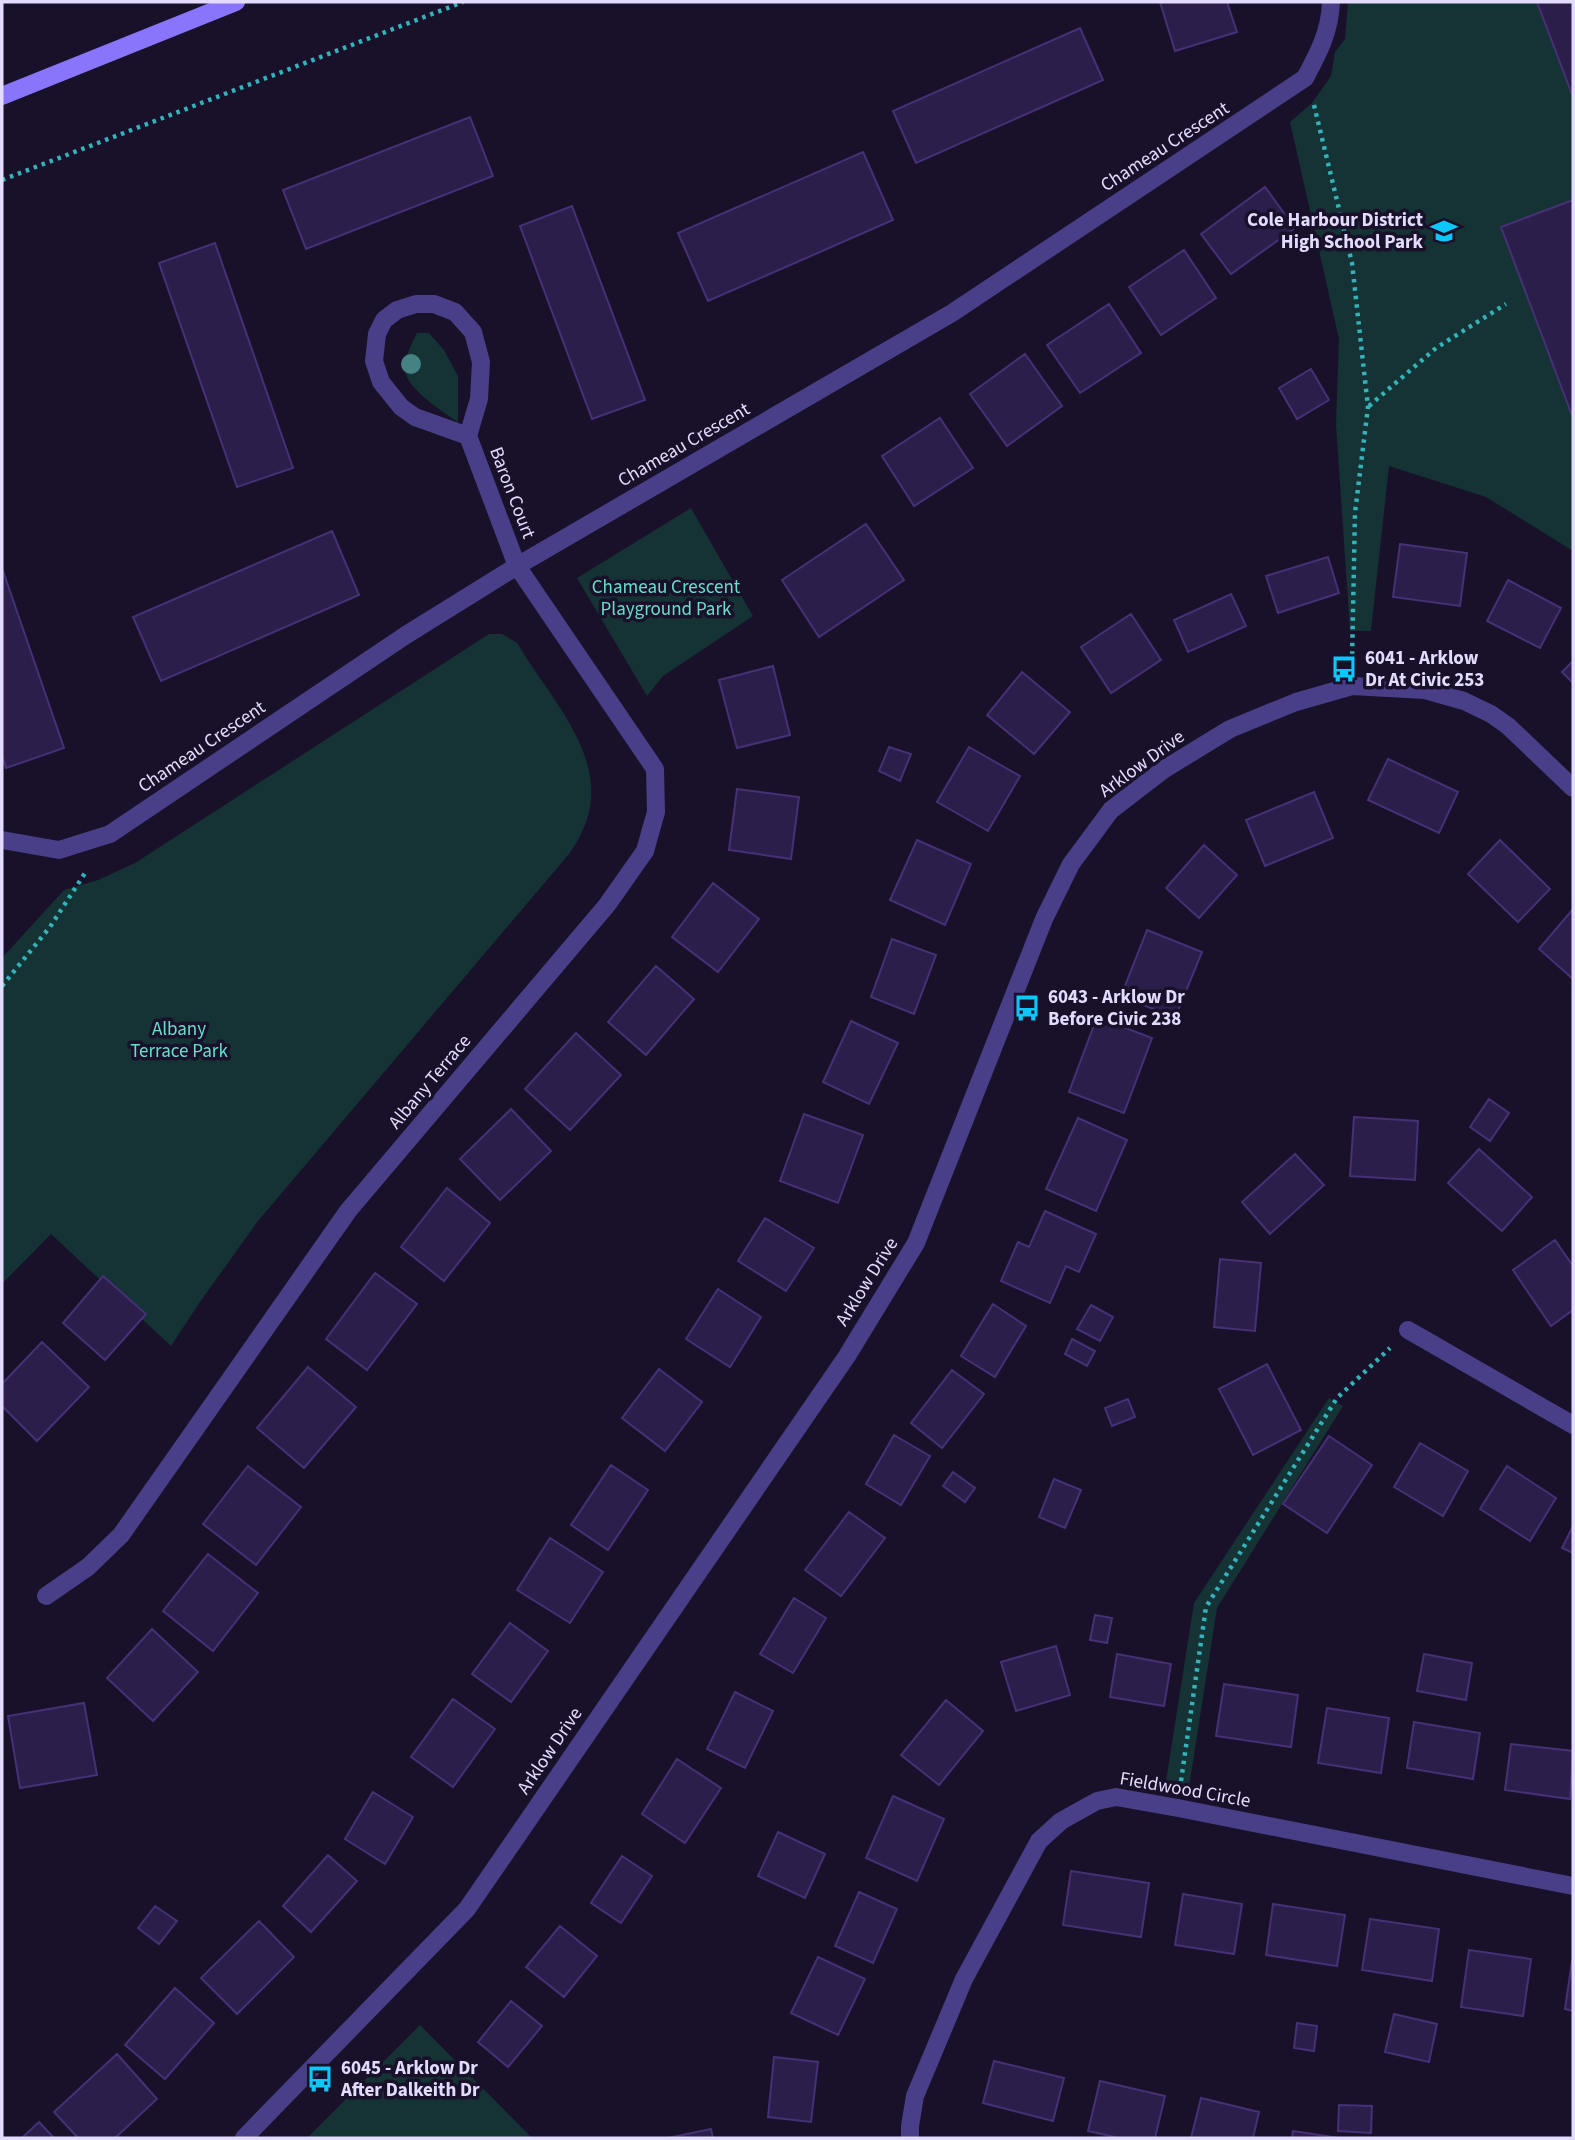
<svg xmlns="http://www.w3.org/2000/svg" width="1575" height="2140" font-family="'Source Sans 3',sans-serif">
	<style>
		.green { fill: #153234 }
		.building { fill: #2c1e4b; stroke: #463076; stroke-width: 2 }
		.lines { fill: none; stroke-linecap: round; stroke-linejoin: round }
		.path { stroke: #33b3ba; stroke-width: 4.5; stroke-dasharray: 3.5 5; stroke-linecap: butt }
		.street { stroke: #493e88; stroke-width: 18 }
		.secondary { stroke: #8875fc; stroke-width: 18 }
		.tree { fill: #448284 }
		.labels { text-anchor: middle; dominant-baseline: central; stroke-width: 7; stroke-linejoin: round; paint-order: stroke }
		.street-label { font-size: 19px; fill: #e4dcfe; stroke: #19112a }
		.poi-label { font-size: 19px; font-weight: bold; fill: #e4dcfe; stroke: #19112a; text-anchor: start }
		.park-label { font-size: 19px; fill: #67dece; stroke: #19112a }
	</style>
	<rect width="100%" height="100%" fill="#19112a"/>
	<path class="green" d="M 1348,2 L 1573,2 L 1573,551 L 1486,497 L 1389,466 L 1371,631 L 1350,631 L 1336,424 L 1339,339 L 1290,122 L 1312,103 L 1331,76 L 1335,52 L 1345,39 Z
		M 417,333 L 429,333 L 444,350 L 458,376 L 458,422 C 444,413 414,393 407,377 C 401,363 411,345 417,333 Z
		M 691,508 L 753,616 L 663,676 L 647,696 L 577,578 Z
		M 489,634 L 502,634 L 517,643 C 558,711 627,774 569,854 L 258,1221 L 200,1302 L 171,1346 L 51,1234 L 2,1284 L 2,958 L 64,890 L 98,880 L 135,863 Z
		M 1329,1398 L 1343,1406 L 1217,1608 L 1189,1787 L 1166,1781 L 1194,1603 Z
		M 420,2025 L 532,2138 L 307,2138 Z"/>
	<path class="building" d="M 1160,2 L 1227,2 L 1237,32 L 1175,51 Z
		M 1537,2 L 1573,2 L 1573,97 Z
		M 1080,28 L 1103,80 L 916,163 L 893,111 Z
		M 470,117 L 493,176 L 306,249 L 283,190 Z
		M 863,152 L 893,220 L 708,301 L 678,233 Z
		M 1265,187 L 1295,228 L 1231,274 L 1201,234 Z
		M 1573,200 L 1573,418 L 1501,227 Z
		M 572,206 L 645,400 L 592,419 L 520,226 Z
		M 215,243 L 293,468 L 237,487 L 159,263 Z
		M 1184,250 L 1216,298 L 1161,335 L 1129,287 Z
		M 1109,304 L 1141,353 L 1080,393 L 1047,345 Z
		M 1025,354 L 1062,406 L 1007,446 L 970,394 Z
		M 1311,369 L 1329,400 L 1297,419 L 1279,388 Z
		M 940,418 L 973,468 L 914,506 L 882,456 Z
		M 866,524 L 904,580 L 819,637 L 782,580 Z
		M 332,531 L 359,595 L 161,681 L 133,617 Z
		M 1400,544 L 1467,553 L 1460,606 L 1393,597 Z
		M 1328,557 L 1339,593 L 1278,613 L 1266,576 Z
		M 2,568 L 64,748 L 6,768 L 2,756 Z
		M 1508,580 L 1561,608 L 1540,648 L 1487,621 Z
		M 1231,594 L 1246,626 L 1188,652 L 1174,620 Z
		M 1131,614 L 1161,660 L 1111,693 L 1081,647 Z
		M 1573,661 L 1573,683 L 1562,672 Z
		M 773,666 L 790,735 L 737,748 L 719,680 Z
		M 1022,672 L 1070,712 L 1034,754 L 987,715 Z
		M 889,747 L 911,754 L 900,781 L 879,771 Z
		M 969,747 L 1020,776 L 988,831 L 937,802 Z
		M 1388,759 L 1458,792 L 1439,833 L 1368,800 Z
		M 737,789 L 799,797 L 791,859 L 729,850 Z
		M 1314,792 L 1333,838 L 1265,866 L 1246,820 Z
		M 917,840 L 971,864 L 945,925 L 890,900 Z
		M 1500,840 L 1550,889 L 1518,922 L 1468,874 Z
		M 1204,845 L 1237,875 L 1199,918 L 1166,888 Z
		M 713,883 L 759,919 L 718,972 L 672,937 Z
		M 1573,909 L 1573,979 L 1539,949 Z
		M 1147,930 L 1202,952 L 1175,1018 L 1121,996 Z
		M 892,939 L 936,955 L 914,1014 L 871,997 Z
		M 656,966 L 694,999 L 646,1055 L 608,1022 Z
		M 1097,1017 L 1152,1038 L 1124,1113 L 1069,1092 Z
		M 851,1021 L 898,1043 L 869,1104 L 823,1082 Z
		M 576,1033 L 621,1075 L 570,1130 L 525,1089 Z
		M 1489,1099 L 1509,1113 L 1490,1141 L 1470,1127 Z
		M 511,1109 L 551,1151 L 500,1200 L 460,1159 Z
		M 804,1114 L 863,1135 L 838,1203 L 780,1181 Z
		M 1354,1117 L 1418,1121 L 1415,1180 L 1350,1176 Z
		M 1078,1118 L 1127,1140 L 1096,1211 L 1046,1189 Z
		M 1479,1149 L 1532,1197 L 1502,1231 L 1448,1183 Z
		M 1295,1154 L 1324,1185 L 1270,1234 L 1242,1202 Z
		M 447,1188 L 490,1223 L 444,1281 L 401,1247 Z
		M 1045,1211 L 1096,1234 L 1079,1272 L 1066,1266 L 1050,1303 L 1001,1281 L 1018,1242 L 1029,1247 Z
		M 765,1218 L 814,1248 L 786,1291 L 738,1261 Z
		M 1555,1240 L 1573,1266 L 1573,1310 L 1551,1326 L 1513,1270 Z
		M 1220,1259 L 1261,1263 L 1255,1331 L 1214,1327 Z
		M 375,1273 L 417,1304 L 367,1370 L 326,1339 Z
		M 103,1276 L 146,1314 L 105,1360 L 63,1323 Z
		M 718,1289 L 761,1317 L 730,1367 L 686,1339 Z
		M 993,1304 L 1026,1326 L 995,1377 L 961,1356 Z
		M 1091,1305 L 1113,1317 L 1100,1341 L 1077,1329 Z
		M 1072,1339 L 1095,1351 L 1087,1366 L 1065,1354 Z
		M 42,1342 L 89,1387 L 37,1441 L 2,1406 L 2,1384 Z
		M 1267,1364 L 1301,1430 L 1253,1455 L 1219,1389 Z
		M 308,1367 L 356,1407 L 304,1468 L 257,1428 Z
		M 659,1369 L 702,1402 L 665,1451 L 622,1418 Z
		M 952,1370 L 984,1394 L 942,1448 L 911,1423 Z
		M 1128,1399 L 1135,1417 L 1112,1426 L 1105,1408 Z
		M 894,1435 L 930,1456 L 901,1505 L 866,1484 Z
		M 1329,1436 L 1372,1465 L 1327,1533 L 1283,1504 Z
		M 1420,1443 L 1468,1471 L 1443,1516 L 1394,1487 Z
		M 611,1465 L 648,1490 L 608,1550 L 571,1525 Z
		M 248,1466 L 301,1507 L 256,1565 L 203,1524 Z
		M 1507,1466 L 1556,1498 L 1530,1541 L 1480,1509 Z
		M 953,1472 L 975,1488 L 965,1502 L 943,1486 Z
		M 1054,1479 L 1081,1490 L 1065,1528 L 1039,1517 Z
		M 849,1512 L 885,1538 L 841,1596 L 805,1570 Z
		M 1573,1526 L 1573,1553 L 1562,1548 Z
		M 550,1538 L 603,1572 L 570,1623 L 517,1590 Z
		M 208,1554 L 258,1593 L 213,1651 L 163,1611 Z
		M 794,1598 L 826,1618 L 793,1673 L 760,1654 Z
		M 1095,1615 L 1112,1618 L 1107,1643 L 1090,1640 Z
		M 510,1623 L 548,1651 L 511,1702 L 472,1674 Z
		M 152,1629 L 198,1672 L 153,1721 L 107,1678 Z
		M 1056,1646 L 1070,1695 L 1016,1711 L 1001,1662 Z
		M 1117,1654 L 1171,1664 L 1164,1706 L 1110,1697 Z
		M 1424,1654 L 1472,1663 L 1466,1700 L 1417,1691 Z
		M 1224,1684 L 1298,1695 L 1291,1747 L 1216,1736 Z
		M 735,1692 L 773,1711 L 745,1768 L 707,1749 Z
		M 453,1699 L 495,1729 L 453,1787 L 411,1757 Z
		M 946,1700 L 983,1731 L 939,1785 L 901,1755 Z
		M 84,1703 L 97,1775 L 20,1788 L 8,1716 Z
		M 1327,1708 L 1389,1718 L 1381,1773 L 1318,1763 Z
		M 1414,1722 L 1480,1733 L 1473,1779 L 1407,1768 Z
		M 1511,1744 L 1573,1751 L 1570,1799 L 1505,1790 Z
		M 677,1759 L 721,1788 L 685,1843 L 642,1814 Z
		M 373,1792 L 413,1817 L 385,1864 L 345,1839 Z
		M 893,1796 L 944,1819 L 917,1881 L 866,1858 Z
		M 778,1832 L 825,1854 L 805,1898 L 758,1876 Z
		M 328,1855 L 357,1881 L 311,1932 L 283,1906 Z
		M 622,1856 L 652,1876 L 621,1923 L 591,1903 Z
		M 1071,1871 L 1149,1883 L 1141,1937 L 1063,1925 Z
		M 859,1892 L 897,1909 L 873,1963 L 835,1946 Z
		M 1183,1894 L 1242,1904 L 1234,1954 L 1175,1945 Z
		M 1273,1904 L 1345,1915 L 1337,1966 L 1266,1955 Z
		M 155,1906 L 177,1921 L 159,1944 L 138,1928 Z
		M 1370,1919 L 1439,1929 L 1432,1981 L 1362,1970 Z
		M 259,1921 L 294,1957 L 237,2014 L 201,1978 Z
		M 560,1926 L 597,1956 L 564,1997 L 526,1967 Z
		M 1469,1950 L 1531,1959 L 1523,2016 L 1461,2007 Z
		M 818,1957 L 865,1979 L 838,2035 L 791,2013 Z
		M 1572,1961 L 1573,1961 L 1573,2011 L 1565,2009 Z
		M 175,1988 L 214,2023 L 165,2079 L 125,2045 Z
		M 511,2001 L 542,2026 L 508,2067 L 478,2042 Z
		M 1394,2014 L 1437,2024 L 1429,2062 L 1385,2052 Z
		M 1297,2023 L 1317,2026 L 1314,2051 L 1294,2048 Z
		M 117,2054 L 157,2099 L 115,2138 L 78,2138 L 54,2112 Z
		M 774,2057 L 818,2062 L 811,2122 L 768,2117 Z
		M 994,2061 L 1064,2078 L 1053,2121 L 983,2103 Z
		M 1100,2081 L 1165,2096 L 1155,2138 L 1119,2138 L 1088,2131 Z
		M 1201,2098 L 1259,2112 L 1253,2138 L 1191,2138 Z
		M 1339,2105 L 1372,2106 L 1371,2133 L 1338,2131 Z
		M 39,2122 L 54,2138 L 22,2138 Z
		M 711,2129 L 713,2138 L 668,2138 Z
		M 1293,2131 L 1339,2138 L 1292,2138 Z"/>
	<g class="lines">
		<path class="path" d="M 1314,105 L 1352,263 L 1368,407 L 1355,513 L 1352,661
			M 2,180 L 463,2
			M 1369,406 L 1436,348 L 1506,304
			M 2,986 L 50,927 L 87,870
			M 1181,1781 L 1206,1607 L 1337,1398 L 1390,1348"/>
		<path class="street" d="M 2,840 L 59,850 L 110,834 L 406,635 L 517,566 L 952,313 L 1305,78 C 1319,52 1330,31 1331,2
			M 1408,1330 L 1573,1425
			M 46,1596 L 88,1567 L 121,1535 L 348,1211 L 607,905 L 645,851 L 656,812 L 655,769 L 517,566 L 468,436 L 479,399 L 481,362 L 473,332 L 455,312 L 434,304 L 416,304 L 397,310 L 384,320 L 377,334 L 374,361 L 381,382 L 401,407 L 415,417 L 468,436
			M 244,2138 L 467,1909 L 847,1356 L 916,1243 L 1044,919 L 1071,864 L 1111,810 L 1163,770 L 1230,729 L 1296,702 L 1352,686 L 1425,690 L 1464,701 L 1491,714 L 1508,726 L 1573,788
			M 910,2138 L 910,2126 L 915,2096 L 964,1979 L 1039,1841 L 1061,1821 L 1097,1801 L 1116,1797 L 1178,1808 L 1573,1886"/>
		<path class="secondary" d="M 2,96 L 236,2"/>
	</g>
	<circle class="tree" cx="411" cy="364" r="10"/>
	<defs>
		<g id="school-bare" transform="scale(2.1)"><path d="M0-5L7-2L0 1L-7-2ZM-4 1L0 2.5L4 1V4Q0 6-4 4Z" fill="#0cc7fa" stroke="#19112a" stroke-width="2.5" paint-order="stroke"/></g>
		<g id="bus-bare" transform="scale(2.1)"><path d="M-5-6H5V4H4V6H2V4H-2V6H-4V4H-5ZM-3.5-4V0h7V-4ZM-3.5 1.2v1.5H-2V1.2ZM2 1.2v1.5H3.5V1.2Z" fill="#0cc7fa" stroke="#19112a" stroke-width="2.5" paint-order="stroke"/></g>
	</defs>
	<g fill-rule="evenodd">
		<use href="#school-bare" x="1444" y="231"/>
		<use href="#bus-bare" x="1344" y="669"/>
		<use href="#bus-bare" x="1027" y="1008"/>
		<use href="#bus-bare" x="320" y="2079"/>
	</g>
	<g class="labels">
		<g class="street-label">
			<text transform="translate(1165 147) rotate(-33)">Chameau Crescent</text>
			<text transform="translate(684 445) rotate(-30)">Chameau Crescent</text>
			<text transform="translate(512 493) rotate(69)">Baron Court</text>
			<text transform="translate(202 747) rotate(-34)">Chameau Crescent</text>
			<text transform="translate(1142 764) rotate(-36)">Arklow Drive</text>
			<text transform="translate(430 1082) rotate(-50)">Albany Terrace</text>
			<text transform="translate(867 1282) rotate(-58)">Arklow Drive</text>
			<text transform="translate(550 1751) rotate(-56)">Arklow Drive</text>
			<text transform="translate(1185 1790) rotate(10)">Fieldwood Circle</text>
		</g>
		<g class="poi-label">
			<text x="1423" y="220" text-anchor="end">Cole Harbour District<tspan x="1423" dy="22">High School Park</tspan></text>
			<text x="1365" y="658">6041 - Arklow<tspan x="1365" dy="22">Dr At Civic 253</tspan></text>
			<text x="1048" y="997">6043 - Arklow Dr<tspan x="1048" dy="22">Before Civic 238</tspan></text>
			<text x="341" y="2068">6045 - Arklow Dr<tspan x="341" dy="22">After Dalkeith Dr</tspan></text>
		</g>
		<g class="park-label">
			<text x="666" y="587">Chameau Crescent<tspan x="666" dy="22">Playground Park</tspan></text>
			<text x="179" y="1029">Albany<tspan x="179" dy="22">Terrace Park</tspan></text>
		</g>
	</g>
	<rect width="1575" height="2140" fill="none" stroke="#e4dcfe" stroke-width="7"/>
</svg>
